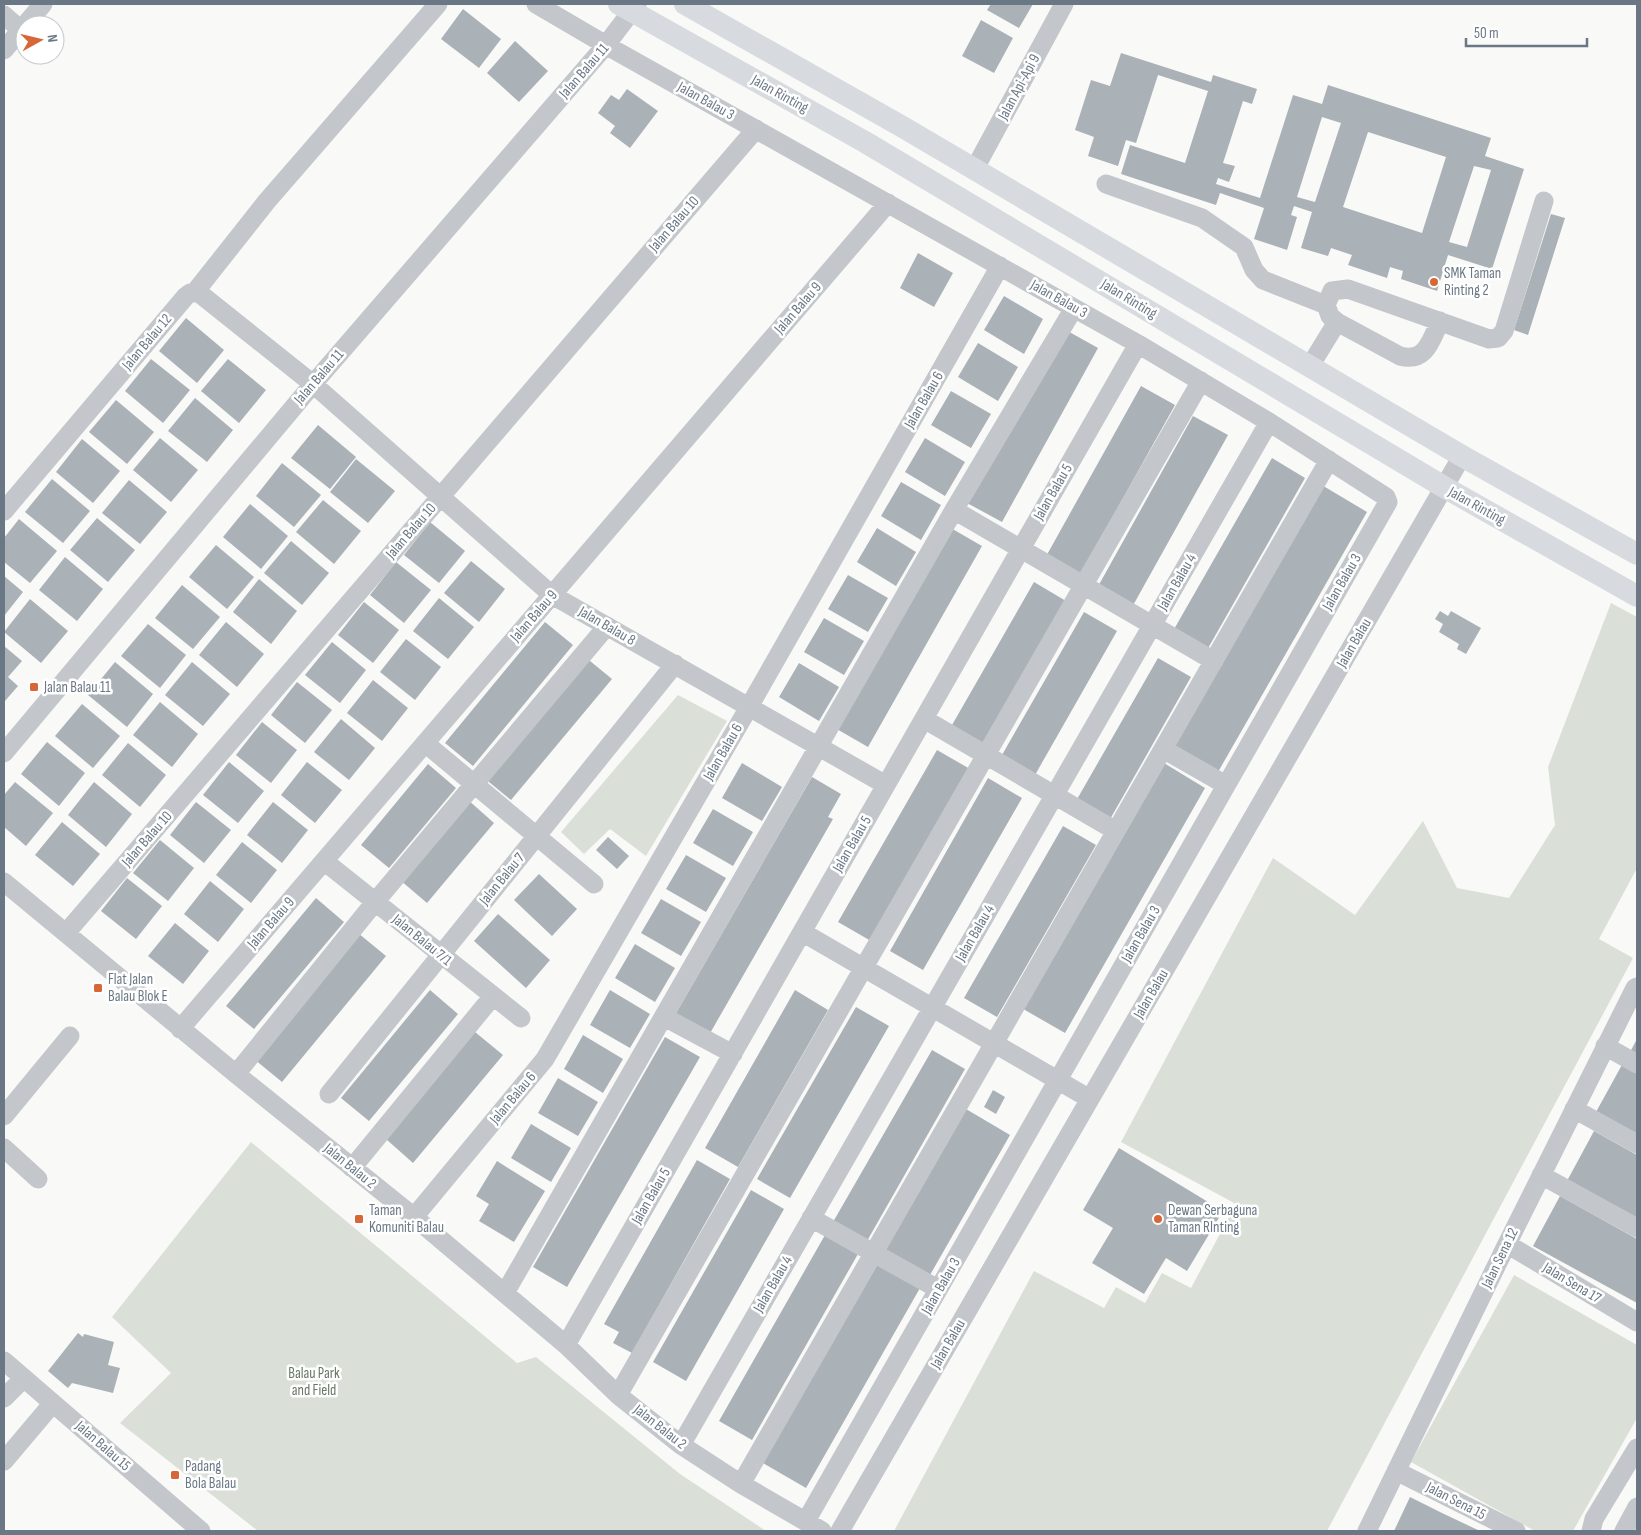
<svg xmlns="http://www.w3.org/2000/svg" width="1641" height="1535" font-family="'Sofia Sans Condensed',sans-serif">
	<style>
		.green { fill: #dae0d8 }
		.building { fill: #aab1b7; fill-rule: evenodd }
		.lines { fill: none; stroke-linecap: round; stroke-linejoin: round }
		.minor { stroke: #c3c6ca; stroke-width: 19 }
		.major { stroke: #d7dbdf; stroke-width: 22 }
		.poi-dot { fill: #d86737; stroke: #fff; stroke-width: 2 }
		.labels { text-anchor: middle; dominant-baseline: central; stroke-width: 5; stroke-linejoin: round; paint-order: stroke }
		.street-label { font-size: 15px; fill: #6a7886; stroke: #fff }
		.poi-label { font-size: 15px; fill: #6a7886; stroke: #fff; text-anchor: start }
		.park-label { font-size: 15px; fill: #667864; stroke: #fff }
	</style>
	<rect width="100%" height="100%" fill="#f9f9f7"/>
	<path class="green" d="M 1611,603 L 1637,617 L 1637,868 L 1599,939 L 1633,958 L 1327,1531 L 894,1531 L 1034,1271 L 1104,1308 L 1116,1287 L 1145,1303 L 1162,1273 L 1191,1288 L 1236,1204 L 1121,1142 L 1273,858 L 1355,915 L 1423,821 L 1457,888 L 1509,898 L 1555,825 L 1548,767 Z
		M 678,695 L 727,721 L 646,856 L 610,829 L 584,854 L 561,832 Z
		M 251,1142 L 517,1363 L 536,1357 L 680,1474 L 766,1531 L 258,1531 L 120,1423 L 171,1373 L 112,1317 Z
		M 1514,1275 L 1637,1345 L 1637,1418 L 1573,1531 L 1535,1531 L 1411,1462 Z"/>
	<path class="building" d="M 991,4 L 1033,4 L 1019,28 L 987,10 Z
		M 463,9 L 501,39 L 479,68 L 441,39 Z
		M 981,20 L 1013,38 L 994,73 L 962,56 Z
		M 515,41 L 548,71 L 519,102 L 487,73 Z
		M 1121,53 L 1211,82 L 1213,75 L 1257,89 L 1252,104 L 1243,101 L 1223,163 L 1235,166 L 1229,182 L 1218,178 L 1216,184 L 1260,198 L 1293,95 L 1322,104 L 1328,85 L 1491,138 L 1485,156 L 1524,169 L 1492,269 L 1448,255 L 1437,291 L 1401,279 L 1403,271 L 1390,267 L 1387,278 L 1348,265 L 1352,255 L 1331,248 L 1328,256 L 1301,248 L 1312,212 L 1294,206 L 1291,215 L 1297,217 L 1287,250 L 1254,239 L 1264,208 L 1220,193 L 1216,205 L 1121,174 L 1130,145 L 1185,163 L 1208,91 L 1158,75 L 1136,143 L 1126,140 L 1118,166 L 1088,156 L 1094,137 L 1075,130 L 1091,80 L 1110,86 ZM 1322,117 L 1341,123 L 1315,202 L 1297,197 ZM 1368,132 L 1446,157 L 1422,233 L 1343,207 ZM 1474,166 L 1491,170 L 1467,247 L 1449,242 Z
		M 627,89 L 658,111 L 630,148 L 610,133 L 615,126 L 598,113 L 611,95 L 619,100 Z
		M 1551,214 L 1565,218 L 1528,335 L 1514,330 Z
		M 918,253 L 953,273 L 934,307 L 900,288 Z
		M 1004,296 L 1043,319 L 1024,354 L 984,330 Z
		M 186,318 L 224,350 L 197,383 L 159,351 Z
		M 1064,329 L 1098,348 L 1002,522 L 967,503 Z
		M 978,343 L 1018,367 L 998,401 L 958,377 Z
		M 151,359 L 190,390 L 163,423 L 125,391 Z
		M 228,359 L 266,390 L 239,423 L 201,391 Z
		M 1141,386 L 1175,405 L 1078,579 L 1044,560 Z
		M 951,391 L 991,414 L 971,448 L 931,425 Z
		M 195,398 L 233,430 L 207,462 L 168,431 Z
		M 116,400 L 154,432 L 127,464 L 89,432 Z
		M 1193,416 L 1228,435 L 1131,609 L 1096,590 Z
		M 318,425 L 356,457 L 330,489 L 291,458 Z
		M 160,438 L 198,470 L 171,502 L 133,470 Z
		M 925,438 L 965,462 L 945,496 L 905,472 Z
		M 82,439 L 120,471 L 93,503 L 56,472 Z
		M 1272,458 L 1305,478 L 1207,650 L 1173,631 Z
		M 356,459 L 395,491 L 368,523 L 330,492 Z
		M 282,463 L 321,495 L 294,527 L 256,496 Z
		M 52,479 L 90,511 L 63,543 L 25,512 Z
		M 129,480 L 167,512 L 140,544 L 102,513 Z
		M 901,482 L 941,505 L 921,540 L 881,516 Z
		M 1320,484 L 1367,512 L 1218,772 L 1171,745 Z
		M 323,500 L 361,531 L 334,564 L 296,532 Z
		M 250,504 L 288,536 L 261,569 L 223,537 Z
		M 97,518 L 135,550 L 108,582 L 70,550 Z
		M 19,519 L 57,551 L 30,583 L 4,562 L 4,538 Z
		M 430,522 L 465,551 L 439,583 L 404,555 Z
		M 949,527 L 982,546 L 868,747 L 835,728 Z
		M 877,528 L 916,552 L 896,586 L 857,562 Z
		M 291,541 L 329,573 L 302,605 L 264,573 Z
		M 216,545 L 254,577 L 227,609 L 189,577 Z
		M 65,557 L 103,589 L 77,621 L 39,590 Z
		M 471,561 L 505,589 L 479,622 L 444,593 Z
		M 396,562 L 431,590 L 404,623 L 370,595 Z
		M 848,575 L 888,598 L 868,632 L 828,609 Z
		M 4,576 L 23,592 L 4,616 Z
		M 259,579 L 297,611 L 271,644 L 233,612 Z
		M 1034,582 L 1066,601 L 985,744 L 952,725 Z
		M 182,585 L 220,617 L 193,649 L 155,618 Z
		M 439,598 L 474,627 L 448,659 L 413,631 Z
		M 30,599 L 68,631 L 41,663 L 4,632 Z
		M 364,602 L 399,630 L 373,663 L 338,635 Z
		M 1440,611 L 1448,616 L 1451,611 L 1481,628 L 1466,654 L 1457,649 L 1459,644 L 1439,632 L 1443,624 L 1435,619 Z
		M 1084,612 L 1117,631 L 1035,775 L 1002,755 Z
		M 824,618 L 864,641 L 844,675 L 804,652 Z
		M 226,622 L 264,654 L 237,687 L 199,655 Z
		M 545,622 L 573,645 L 473,766 L 445,743 Z
		M 148,624 L 186,655 L 160,688 L 121,656 Z
		M 406,639 L 441,667 L 415,700 L 380,672 Z
		M 332,642 L 366,670 L 340,703 L 305,675 Z
		M 4,646 L 22,661 L 8,677 L 18,686 L 5,701 L 4,700 Z
		M 584,656 L 612,679 L 511,800 L 483,777 Z
		M 1158,658 L 1191,677 L 1109,821 L 1076,801 Z
		M 115,662 L 153,694 L 127,727 L 88,695 Z
		M 192,662 L 230,694 L 203,726 L 165,695 Z
		M 799,663 L 839,687 L 819,721 L 779,697 Z
		M 373,680 L 408,708 L 382,741 L 347,713 Z
		M 297,682 L 332,710 L 305,743 L 271,715 Z
		M 160,702 L 198,734 L 172,767 L 133,735 Z
		M 82,704 L 120,736 L 93,768 L 55,736 Z
		M 341,719 L 375,748 L 349,780 L 314,752 Z
		M 262,722 L 297,750 L 271,783 L 236,755 Z
		M 47,742 L 85,773 L 59,806 L 21,774 Z
		M 128,743 L 166,775 L 140,807 L 102,775 Z
		M 937,750 L 970,769 L 871,941 L 838,922 Z
		M 1159,760 L 1205,788 L 1065,1033 L 1018,1006 Z
		M 229,762 L 264,791 L 238,823 L 203,795 Z
		M 307,762 L 342,790 L 315,823 L 281,795 Z
		M 742,763 L 782,787 L 762,821 L 722,798 Z
		M 428,764 L 456,788 L 389,868 L 361,845 Z
		M 812,777 L 841,794 L 828,817 L 833,819 L 709,1035 L 675,1015 Z
		M 988,778 L 1022,798 L 923,970 L 890,951 Z
		M 15,782 L 53,813 L 26,846 L 4,827 L 4,795 Z
		M 94,782 L 132,814 L 106,847 L 68,815 Z
		M 467,799 L 494,823 L 427,903 L 400,880 Z
		M 196,802 L 231,830 L 204,863 L 170,835 Z
		M 273,802 L 308,830 L 282,863 L 247,835 Z
		M 713,809 L 753,832 L 733,866 L 693,843 Z
		M 62,822 L 100,854 L 73,886 L 35,855 Z
		M 1063,826 L 1096,845 L 997,1017 L 964,998 Z
		M 608,837 L 629,856 L 617,869 L 596,850 Z
		M 160,840 L 194,868 L 168,901 L 133,873 Z
		M 242,842 L 277,870 L 251,903 L 216,875 Z
		M 686,855 L 726,878 L 706,912 L 666,889 Z
		M 539,874 L 577,909 L 552,936 L 514,900 Z
		M 127,878 L 162,906 L 136,939 L 101,911 Z
		M 210,881 L 244,909 L 218,942 L 184,914 Z
		M 316,898 L 344,922 L 254,1029 L 226,1006 Z
		M 661,899 L 701,922 L 681,956 L 641,933 Z
		M 498,914 L 550,960 L 526,988 L 474,941 Z
		M 175,923 L 209,951 L 183,984 L 148,956 Z
		M 358,933 L 386,956 L 282,1082 L 254,1059 Z
		M 635,944 L 675,968 L 655,1002 L 615,978 Z
		M 430,990 L 458,1014 L 369,1121 L 341,1098 Z
		M 610,990 L 650,1014 L 630,1048 L 590,1025 Z
		M 795,990 L 828,1010 L 738,1167 L 705,1148 Z
		M 856,1007 L 889,1026 L 790,1198 L 757,1179 Z
		M 475,1032 L 503,1055 L 413,1163 L 386,1139 Z
		M 583,1035 L 623,1059 L 603,1093 L 564,1069 Z
		M 665,1037 L 700,1057 L 567,1287 L 533,1267 Z
		M 1637,1039 L 1637,1056 L 1630,1052 Z
		M 932,1050 L 965,1069 L 867,1241 L 833,1222 Z
		M 1623,1063 L 1637,1070 L 1637,1134 L 1596,1112 Z
		M 558,1078 L 598,1102 L 578,1136 L 538,1113 Z
		M 993,1090 L 1005,1097 L 996,1114 L 984,1107 Z
		M 966,1109 L 1010,1135 L 930,1275 L 885,1249 Z
		M 531,1124 L 571,1148 L 551,1182 L 511,1158 Z
		M 1594,1131 L 1637,1155 L 1637,1219 L 1567,1181 Z
		M 1119,1148 L 1223,1211 L 1187,1271 L 1166,1258 L 1144,1294 L 1092,1263 L 1113,1228 L 1083,1210 Z
		M 697,1160 L 730,1179 L 632,1353 L 613,1343 L 619,1332 L 604,1324 Z
		M 497,1161 L 545,1191 L 514,1242 L 479,1221 L 489,1204 L 476,1196 Z
		M 751,1190 L 784,1209 L 686,1381 L 653,1362 Z
		M 1560,1196 L 1637,1239 L 1637,1303 L 1533,1246 Z
		M 825,1235 L 858,1254 L 752,1440 L 719,1421 Z
		M 876,1262 L 920,1288 L 806,1488 L 761,1462 Z
		M 78,1333 L 83,1337 L 84,1334 L 114,1342 L 108,1365 L 120,1368 L 113,1393 L 72,1383 L 68,1388 L 48,1371 Z
		M 1410,1497 L 1442,1513 L 1480,1531 L 1394,1531 Z"/>
	<g class="lines">
		<path class="minor" d="M 536,4 L 618,52 L 1138,344 L 1269,422 L 1386,497 L 1388,502 L 806,1521
			M 4,15 L 21,30
			M 25,25 L 43,4
			M 4,50 L 25,25
			M 974,170 L 1064,4
			M 1106,184 L 1202,218 L 1244,247 L 1254,270 L 1263,280 L 1326,305
			M 195,292 L 267,201 L 438,4
			M 1337,322 L 1400,356 C 1426,363 1431,340 1440,321
			M 1310,366 L 1337,322 L 1330,316 L 1326,305 L 1332,291 L 1348,289 L 1489,339 L 1498,338 L 1504,331 L 1544,201
			M 954,510 L 1214,661
			M 4,511 L 186,296 L 190,293 L 199,293 L 313,384 L 552,595 L 886,785
			M 924,719 L 1116,831
			M 425,743 L 594,884
			M 1163,749 L 1226,785
			M 4,753 L 313,384 L 606,45 L 637,4
			M 324,861 L 521,1018
			M 4,882 L 236,1074 L 414,1217 L 566,1345 L 618,1395 L 681,1445 L 741,1484 L 822,1531
			M 802,932 L 1090,1099
			M 66,933 L 756,129
			M 664,1017 L 733,1054
			M 180,1029 L 888,203
			M 1605,1046 L 1637,1064
			M 236,1074 L 375,902 L 607,626
			M 329,1094 L 675,664
			M 1574,1109 L 1637,1144
			M 4,1116 L 70,1036
			M 4,1148 L 38,1179
			M 352,1168 L 493,996
			M 1541,1175 L 1637,1228
			M 414,1217 L 545,1059 L 749,707 L 1000,266
			M 811,1218 L 938,1289
			M 1507,1244 L 1637,1322
			M 505,1293 L 954,510 L 1074,308
			M 566,1345 L 1138,344
			M 4,1361 L 201,1531
			M 618,1395 L 1201,381
			M 4,1398 L 24,1378
			M 681,1445 L 1269,422
			M 4,1461 L 53,1403
			M 1396,1471 L 1516,1531
			M 741,1484 L 1329,460
			M 840,1531 L 1462,456
			M 1367,1531 L 1507,1244 L 1635,988 L 1637,987
			M 1591,1531 L 1594,1519 L 1637,1448
			M 1624,1531 L 1637,1507"/>
		<path class="major" d="M 619,4 L 865,142 L 1444,487 L 1637,596
			M 685,4 L 901,126 L 1462,456 L 1637,554"/>
	</g>
	<g class="poi-dot">
		<circle cx="1434" cy="282" r="5"/>
		<rect x="29" y="682" width="10" height="10" rx="2.5"/>
		<rect x="93" y="983" width="10" height="10" rx="2.5"/>
		<rect x="354" y="1214" width="10" height="10" rx="2.5"/>
		<circle cx="1158" cy="1219" r="5"/>
		<rect x="170" y="1470" width="10" height="10" rx="2.5"/>
	</g>
	<g class="labels">
		<g class="street-label">
			<text transform="translate(584 71) rotate(-49)">Jalan Balau 11</text>
			<text transform="translate(1019 87) rotate(-62)">Jalan Api-Api 9</text>
			<text transform="translate(780 94) rotate(29)">Jalan Rinting</text>
			<text transform="translate(706 101) rotate(29)">Jalan Balau 3</text>
			<text transform="translate(674 224) rotate(-49)">Jalan Balau 10</text>
			<text transform="translate(1059 299) rotate(29)">Jalan Balau 3</text>
			<text transform="translate(1129 299) rotate(31)">Jalan Rinting</text>
			<text transform="translate(798 308) rotate(-49)">Jalan Balau 9</text>
			<text transform="translate(147 342) rotate(-50)">Jalan Balau 12</text>
			<text transform="translate(319 377) rotate(-49)">Jalan Balau 11</text>
			<text transform="translate(924 400) rotate(-60)">Jalan Balau 6</text>
			<text transform="translate(1053 492) rotate(-60)">Jalan Balau 5</text>
			<text transform="translate(1477 506) rotate(29)">Jalan Rinting</text>
			<text transform="translate(411 531) rotate(-49)">Jalan Balau 10</text>
			<text transform="translate(1177 582) rotate(-60)">Jalan Balau 4</text>
			<text transform="translate(1342 582) rotate(-60)">Jalan Balau 3</text>
			<text transform="translate(534 616) rotate(-49)">Jalan Balau 9</text>
			<text transform="translate(607 626) rotate(30)">Jalan Balau 8</text>
			<text transform="translate(1354 643) rotate(-60)">Jalan Balau</text>
			<text transform="translate(723 752) rotate(-60)">Jalan Balau 6</text>
			<text transform="translate(147 839) rotate(-49)">Jalan Balau 10</text>
			<text transform="translate(852 844) rotate(-60)">Jalan Balau 5</text>
			<text transform="translate(502 879) rotate(-51)">Jalan Balau 7</text>
			<text transform="translate(271 923) rotate(-49)">Jalan Balau 9</text>
			<text transform="translate(975 933) rotate(-60)">Jalan Balau 4</text>
			<text transform="translate(1141 934) rotate(-60)">Jalan Balau 3</text>
			<text transform="translate(422 940) rotate(39)">Jalan Balau 7/1</text>
			<text transform="translate(1151 994) rotate(-60)">Jalan Balau</text>
			<text transform="translate(513 1098) rotate(-50)">Jalan Balau 6</text>
			<text transform="translate(350 1166) rotate(39)">Jalan Balau 2</text>
			<text transform="translate(651 1196) rotate(-60)">Jalan Balau 5</text>
			<text transform="translate(1500 1258) rotate(-64)">Jalan Sena 12</text>
			<text transform="translate(1572 1283) rotate(31)">Jalan Sena 17</text>
			<text transform="translate(773 1284) rotate(-60)">Jalan Balau 4</text>
			<text transform="translate(941 1286) rotate(-60)">Jalan Balau 3</text>
			<text transform="translate(948 1344) rotate(-60)">Jalan Balau</text>
			<text transform="translate(660 1427) rotate(38)">Jalan Balau 2</text>
			<text transform="translate(103 1446) rotate(41)">Jalan Balau 15</text>
			<text transform="translate(1456 1501) rotate(27)">Jalan Sena 15</text>
		</g>
		<g class="poi-label">
			<text x="1444" y="273">SMK Taman<tspan x="1444" dy="17">Rinting 2</tspan></text>
			<text x="44" y="687">Jalan Balau 11</text>
			<text x="108" y="979">Flat Jalan<tspan x="108" dy="17">Balau Blok E</tspan></text>
			<text x="369" y="1210">Taman<tspan x="369" dy="17">Komuniti Balau</tspan></text>
			<text x="1168" y="1210">Dewan Serbaguna<tspan x="1168" dy="17">Taman RInting</tspan></text>
			<text x="185" y="1466">Padang<tspan x="185" dy="17">Bola Balau</tspan></text>
		</g>
		<g class="park-label">
			<text x="314" y="1373">Balau Park<tspan x="314" dy="17">and Field</tspan></text>
		</g>
	</g>
	<rect width="1641" height="1535" fill="none" stroke="#6a7886" stroke-width="10"/>
	<g transform="translate(40 40) rotate(82)"><circle r="24" fill="#ffffff" stroke="#c3c9cf"/>
	<path d="M0-4L9 19L0 12L-9 19Z" fill="#d86737"/>
	<text y="-8" font-size="14" font-weight="bold" text-anchor="middle" fill="#6a7886">N</text>
	</g>
	<path d="M1466 38v8h121v-8" fill="none" stroke="#6a7886" stroke-width="2.5"/>
	<text x="1474" y="38" font-size="15" fill="#6a7886" stroke="#ffffff" stroke-width="4" paint-order="stroke">50 m</text>
</svg>
